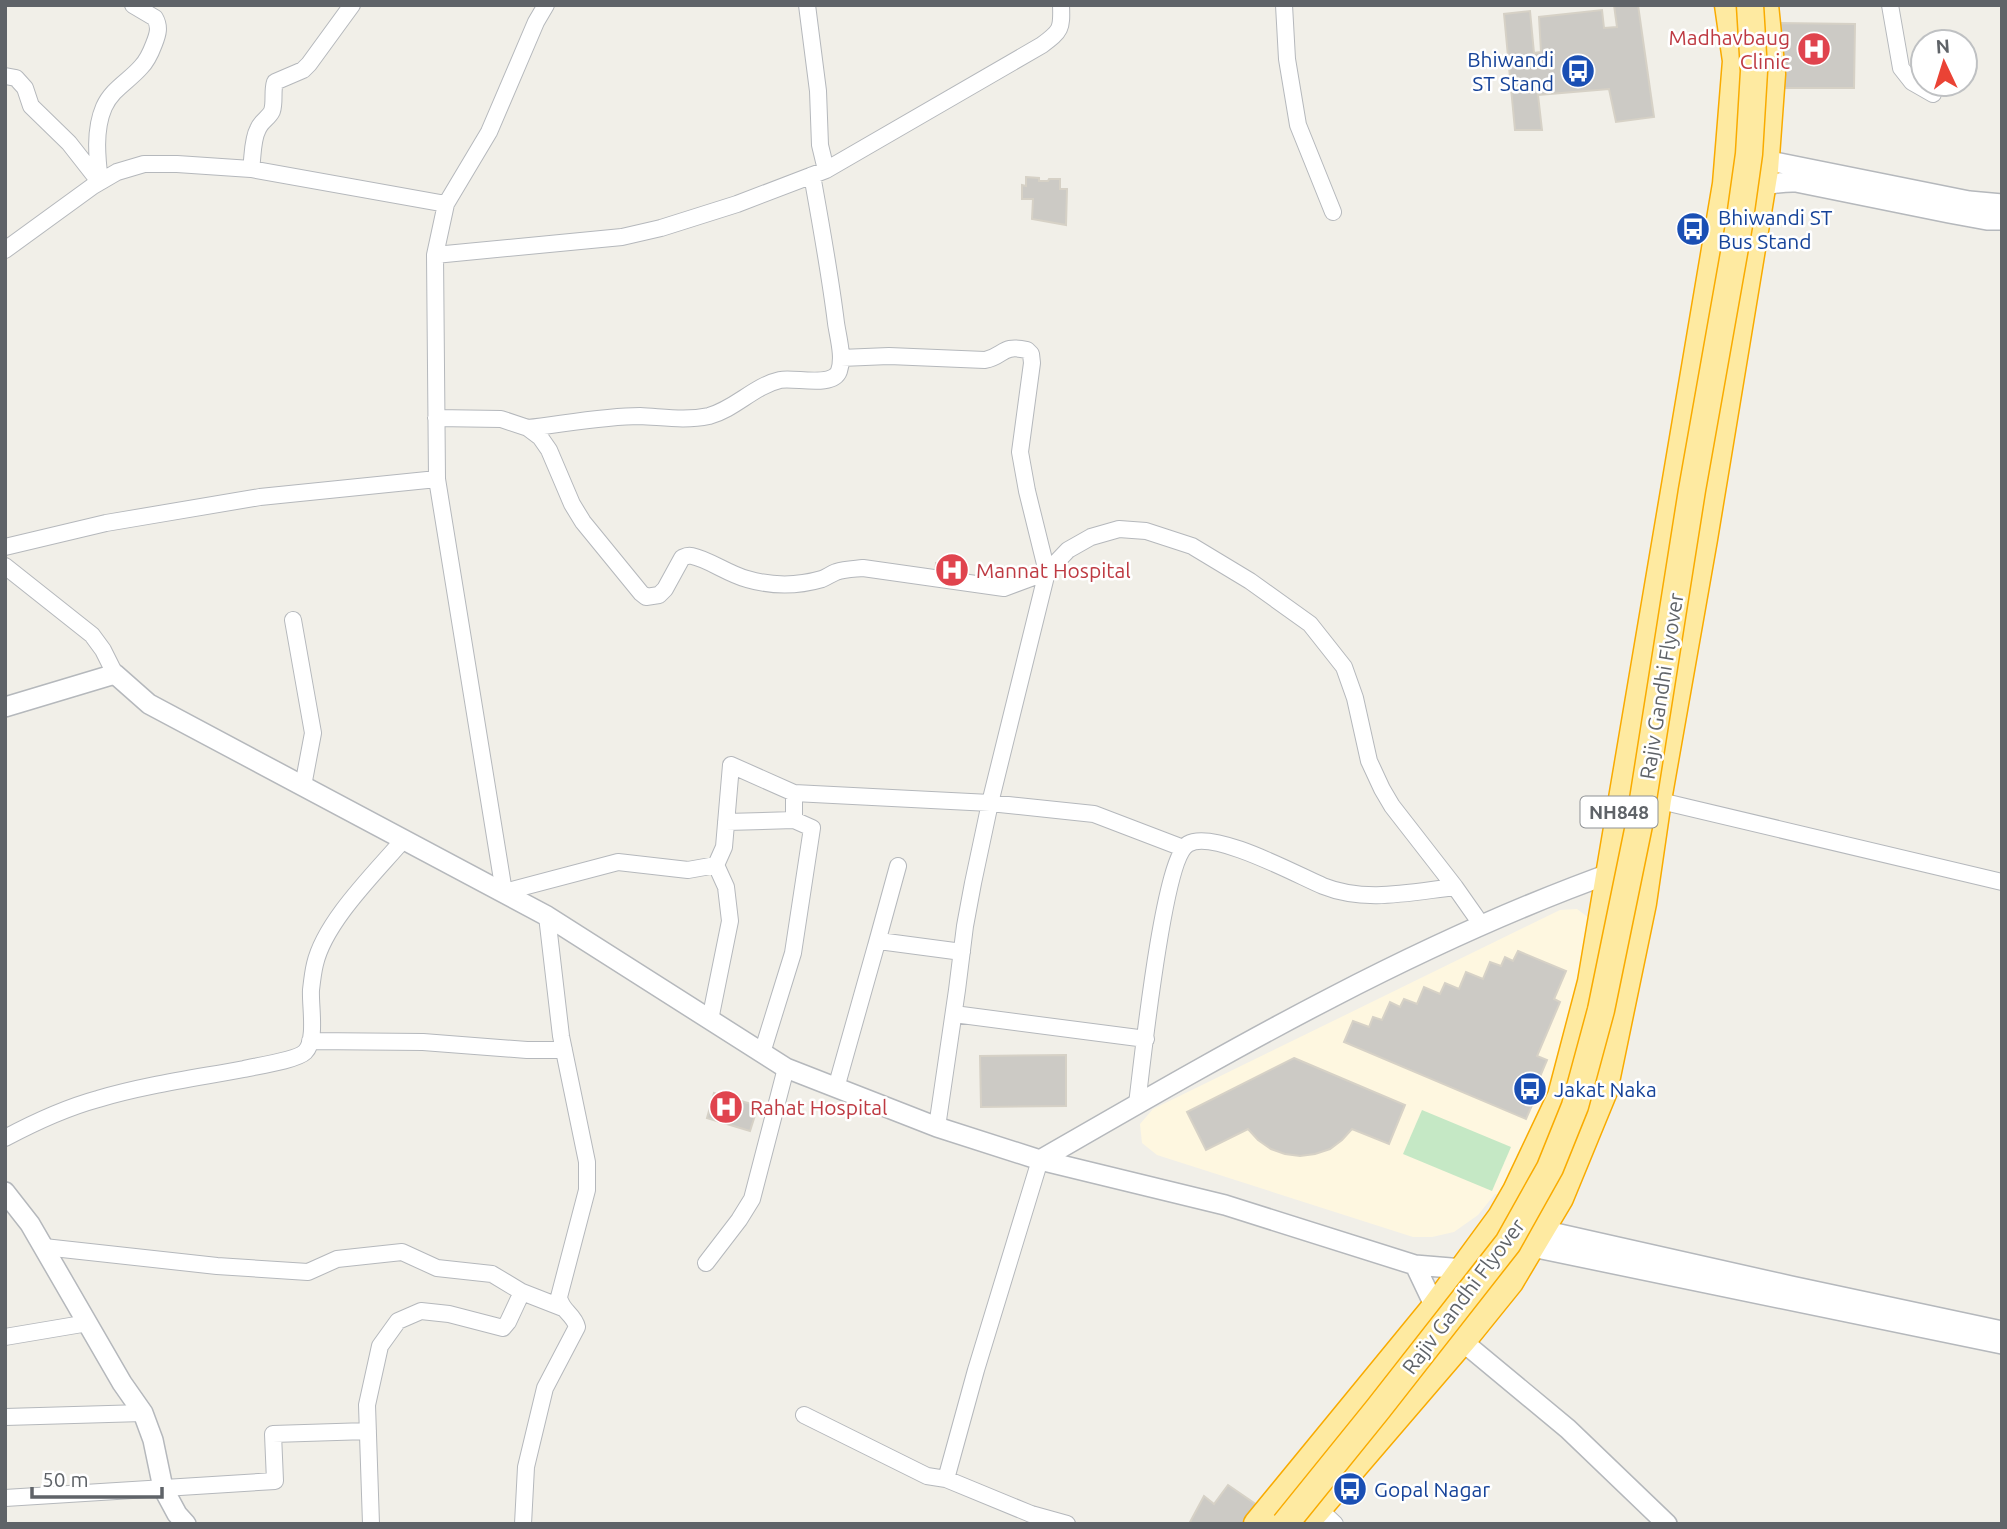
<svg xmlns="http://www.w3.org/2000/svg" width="2007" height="1529" font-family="Ubuntu,sans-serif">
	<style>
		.commercial { fill: #fef7e0 }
		.green { fill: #c5e8c5 }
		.building { fill: #cccac5; stroke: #d6d1c6; stroke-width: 2 }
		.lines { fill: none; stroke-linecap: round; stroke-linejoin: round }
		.minor-casing { stroke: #b5b8bc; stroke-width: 18 }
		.tertiary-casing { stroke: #b5b8bc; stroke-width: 22 }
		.trunk-casing { stroke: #f9ab00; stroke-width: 29 }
		.minor { stroke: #fff; stroke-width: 16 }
		.tertiary { stroke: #fff; stroke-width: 19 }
		.trunk { stroke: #feeaa1; stroke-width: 26 }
		.trunk-bridge-casing { stroke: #f9ab00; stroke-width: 29; stroke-linecap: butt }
		.trunk-bridge { stroke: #feeaa1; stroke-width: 26 }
		.labels { text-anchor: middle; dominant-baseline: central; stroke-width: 5; stroke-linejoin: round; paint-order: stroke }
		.shield { fill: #fff; stroke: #8f9295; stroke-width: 2 }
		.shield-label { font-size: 19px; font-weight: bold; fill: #5f6368 }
		.health-label { font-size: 21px; fill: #be3a42; stroke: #fff; text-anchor: start }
		.transit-label { font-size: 21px; fill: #164399; stroke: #fff; text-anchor: start }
		.street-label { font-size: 21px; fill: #5f6368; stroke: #fff }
	</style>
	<rect width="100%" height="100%" fill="#f1efe8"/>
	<path class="commercial" d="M 1577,909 L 1589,918 L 1590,932 L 1558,1082 L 1504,1196 L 1495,1194 L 1478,1215 L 1454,1232 L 1432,1237 L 1413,1237 L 1157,1155 L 1142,1143 L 1140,1124 L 1153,1109 L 1560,910 Z"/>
	<path class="green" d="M 1422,1110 L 1511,1147 L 1492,1191 L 1403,1154 Z"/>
	<path class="building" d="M 1614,5 L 1638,5 L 1654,117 L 1616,122 L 1609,89 L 1538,95 L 1542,130 L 1515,130 L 1504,14 L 1530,11 L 1534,53 L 1541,52 L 1539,17 L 1602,10 L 1604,28 L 1617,27 Z
		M 1779,23 L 1855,24 L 1854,88 L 1778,88 Z
		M 1026,177 L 1039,178 L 1039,181 L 1048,181 L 1049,179 L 1060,179 L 1060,189 L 1067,189 L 1066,225 L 1032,219 L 1033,199 L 1022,199 L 1022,185 L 1026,186 Z
		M 936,563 L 967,565 L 967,577 L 935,575 Z
		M 1518,951 L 1566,971 L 1554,999 L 1560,1002 L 1537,1056 L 1547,1060 L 1536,1086 L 1540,1087 L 1526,1119 L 1344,1042 L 1353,1021 L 1369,1027 L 1373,1017 L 1382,1020 L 1390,1002 L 1400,1007 L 1404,999 L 1417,1004 L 1424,987 L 1440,994 L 1445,983 L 1459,989 L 1466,972 L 1483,979 L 1490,962 L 1501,966 L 1505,957 L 1513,961 Z
		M 1066,1055 L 1066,1106 L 981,1107 L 980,1056 Z
		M 1294,1058 L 1405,1105 L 1389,1144 L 1352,1129 L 1342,1140 L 1330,1149 L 1315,1154 L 1300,1156 L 1285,1154 L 1271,1149 L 1258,1140 L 1248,1129 L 1206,1150 L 1187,1112 Z
		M 714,1093 L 758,1106 L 750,1131 L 707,1118 Z
		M 1228,1485 L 1257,1505 L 1243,1524 L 1189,1524 L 1204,1496 L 1214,1504 Z"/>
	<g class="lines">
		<g class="minor-casing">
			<path id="minor" d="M 546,5 L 536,22 L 489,132 L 446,204 L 435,255 L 437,479 L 504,892 L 618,862 L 688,870 L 716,865 L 724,847 L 731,765 L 794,793 L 990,803 L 1094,814 L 1183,848
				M 807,5 L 818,91 L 820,145 L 826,170
				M 1284,5 L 1287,59 L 1298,125 L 1333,212
				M 1890,5 L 1901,68 L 1912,82 L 1933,94
				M 5,76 L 16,78 L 25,88 L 31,106 L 69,143 L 98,180
				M 251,169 C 253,157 252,140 258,129 C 261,121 269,118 272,111 C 275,102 272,91 275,82 L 303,70 L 309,64 L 352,5
				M 100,182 C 97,158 94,130 104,107 C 112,89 129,81 141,67 C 147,61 151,52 154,44 C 158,34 160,27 155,18 L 133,5
				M 5,250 L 93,186 L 117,172 L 144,164 L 177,164 L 251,169 L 446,204
				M 435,255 L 622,237 L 661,228 L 737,204 L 826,170 L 1042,45 C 1061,31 1062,29 1061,5
				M 841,358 L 889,356 L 985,360 C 1005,356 1001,344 1027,350 L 1031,354 L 1032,363 L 1020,452 L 1027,491 L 1047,572 L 990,803 L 973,883 L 965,926 L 957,990 L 937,1127
				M 436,418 L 501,419 L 528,428 L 540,437 L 549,450 L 572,504 L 583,522 L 641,593 L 646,597 L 659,595 L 665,589 L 682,558 C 686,556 687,555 692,556 C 708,559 728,574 747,579 C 771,586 798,586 822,579 C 827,577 831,574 836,572 C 845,569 854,569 863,568 L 1004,588 L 1047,572 L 1068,550 L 1091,537 L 1119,529 L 1146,531 L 1192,546 L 1250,581 L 1310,624 L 1329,648 L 1344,667 L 1355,698 L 1369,761 L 1382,789 L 1392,806 L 1455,887 L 1481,924
				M 528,428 C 563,424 605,416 640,416 C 663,417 685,421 709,416 C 735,409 754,386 780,380 C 795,377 833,388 839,371 C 844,357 838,337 836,323 C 830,274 821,225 812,175
				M 5,547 L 106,523 L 260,497 L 437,479
				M 5,566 L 92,635 L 103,650 L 115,674
				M 293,620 L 313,733 L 303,786
				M 1652,799 L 2002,882
				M 726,822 L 794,820 L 794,793
				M 876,946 L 898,866
				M 954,1014 L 1146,1039
				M 710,1020 L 730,921 L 726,887 L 716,865
				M 310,1041 L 423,1042 L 527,1050 L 564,1050
				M 762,1053 L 793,953 L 812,828 L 794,820
				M 836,1088 L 876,946 L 879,941 L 962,952
				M 1137,1104 C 1142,1065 1163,859 1188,844 C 1213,829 1297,875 1323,886 C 1365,903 1411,892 1455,887
				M 5,1138 C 35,1122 65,1108 98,1099 C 145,1085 196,1078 244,1069 C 257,1066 297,1060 305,1052 C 317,1040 310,1006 311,990 C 312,981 313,972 315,964 C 325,921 376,872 404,839
				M 44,1247 L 217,1266 L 308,1272 L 337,1259 L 402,1252 L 437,1268 L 492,1274 L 522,1292
				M 706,1263 L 739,1220 L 752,1199 L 786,1068
				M 5,1337 L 88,1323
				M 804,1415 L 927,1476 L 946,1479 L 1031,1514 L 1067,1524
				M 5,1417 L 143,1413
				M 946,1479 L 976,1370 L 1040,1160
				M 5,1498 L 275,1481 L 273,1434 L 368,1431
				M 1314,1504 L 1335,1524
				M 371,1524 L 367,1405 L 380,1346 L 398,1321 L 421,1311 L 449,1314 L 503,1328 L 508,1322 L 522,1292 L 563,1308
				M 523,1524 L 526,1467 L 545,1388 L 577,1327 C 574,1314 561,1311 559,1297 L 587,1190 L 587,1162 L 561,1036 L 547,916"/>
		</g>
		<g class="tertiary-casing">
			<path id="tertiary" d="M 1755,158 L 1969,201 L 2002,204
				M 1751,185 C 1767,186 1780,181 1796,182 L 1949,213 L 1987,220 L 2002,220
				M 5,707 L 115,674 L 149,704 L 547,916 L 786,1068 L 937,1127 L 1040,1160 L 1225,1205 L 1415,1265 L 1463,1269 L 1470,1276
				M 1040,1160 C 1226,1053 1414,943 1617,871
				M 5,1192 L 30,1224 L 122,1383 L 143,1413 L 153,1440 L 163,1488 L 177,1514 L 186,1524
				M 1532,1226 L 1542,1230 L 1791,1286 L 2002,1331
				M 1521,1240 L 1532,1247 L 2002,1344
				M 1415,1265 L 1435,1307 L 1462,1341 L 1568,1429 L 1667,1524"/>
		</g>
		<g class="trunk-casing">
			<path id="trunk" d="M 1257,1524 L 1435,1307 L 1501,1217 L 1516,1191 L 1561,1096 L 1591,982 L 1726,184 L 1736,61 L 1728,5
				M 1305,1524 L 1468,1334 L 1510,1282 L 1560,1198 L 1604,1091 L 1643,903 L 1658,800 L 1704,539 L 1765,170 L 1772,74 L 1765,5"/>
		</g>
		<use href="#minor" class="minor"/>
		<use href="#tertiary" class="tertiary"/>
		<use href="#trunk" class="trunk"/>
		<g class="trunk-bridge-casing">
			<path id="trunk-bridge" d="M 1285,1524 L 1378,1409 L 1508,1243 L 1550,1168 L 1575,1106 L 1601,1010 L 1639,825 L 1692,490 L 1739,225 L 1749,154 L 1754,71 L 1750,5"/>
		</g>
		<use href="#trunk-bridge" class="trunk-bridge"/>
	</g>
	<defs>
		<g id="hospital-disc" transform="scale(1.75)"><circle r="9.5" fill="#e0444e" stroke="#fff"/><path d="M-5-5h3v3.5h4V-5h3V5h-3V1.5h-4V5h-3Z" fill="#fff"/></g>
		<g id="bus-disc" transform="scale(1.75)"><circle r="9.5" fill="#1a4fb4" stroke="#fff"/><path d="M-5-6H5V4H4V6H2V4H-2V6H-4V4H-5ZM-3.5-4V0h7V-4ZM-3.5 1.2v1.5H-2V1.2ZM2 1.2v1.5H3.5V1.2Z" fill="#fff"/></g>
	</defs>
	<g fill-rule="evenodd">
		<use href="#hospital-disc" x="1814" y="49"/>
		<use href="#bus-disc" x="1578" y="71"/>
		<use href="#bus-disc" x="1693" y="229"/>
		<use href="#hospital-disc" x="952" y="570"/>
		<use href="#bus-disc" x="1530" y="1089"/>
		<use href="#hospital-disc" x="726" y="1107"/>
		<use href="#bus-disc" x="1350" y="1489"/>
	</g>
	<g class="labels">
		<rect class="shield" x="1580.5" y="796.5" width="77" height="31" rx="5"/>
		<g class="shield-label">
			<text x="1619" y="812">NH848</text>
		</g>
		<g class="health-label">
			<text x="1790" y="37" text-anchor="end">Madhavbaug<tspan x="1790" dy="24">Clinic</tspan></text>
			<text x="976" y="570">Mannat Hospital</text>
			<text x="750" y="1107">Rahat Hospital</text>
		</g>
		<g class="transit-label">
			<text x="1554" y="59" text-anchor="end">Bhiwandi<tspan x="1554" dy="24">ST Stand</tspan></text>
			<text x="1718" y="217">Bhiwandi ST<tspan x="1718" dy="24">Bus Stand</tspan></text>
			<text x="1554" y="1089">Jakat Naka</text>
			<text x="1374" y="1489">Gopal Nagar</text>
		</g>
		<g class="street-label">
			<text transform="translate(1661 686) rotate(-81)">Rajiv Gandhi Flyover</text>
			<text transform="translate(1463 1296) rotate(-53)">Rajiv Gandhi Flyover</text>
		</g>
	</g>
	<rect width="2007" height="1529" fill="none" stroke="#5f6368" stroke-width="14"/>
	<g transform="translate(1944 63) rotate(356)"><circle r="33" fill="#ffffff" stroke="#bfc1c3" stroke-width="2"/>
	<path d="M0-5L12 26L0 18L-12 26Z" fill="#ea4335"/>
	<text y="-10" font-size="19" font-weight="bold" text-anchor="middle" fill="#5f6368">N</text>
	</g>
	<path d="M32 1487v10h130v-10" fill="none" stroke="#5f6368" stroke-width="3.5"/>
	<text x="42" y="1487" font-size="21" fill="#5f6368" stroke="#ffffff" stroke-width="5" paint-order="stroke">50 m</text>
</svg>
